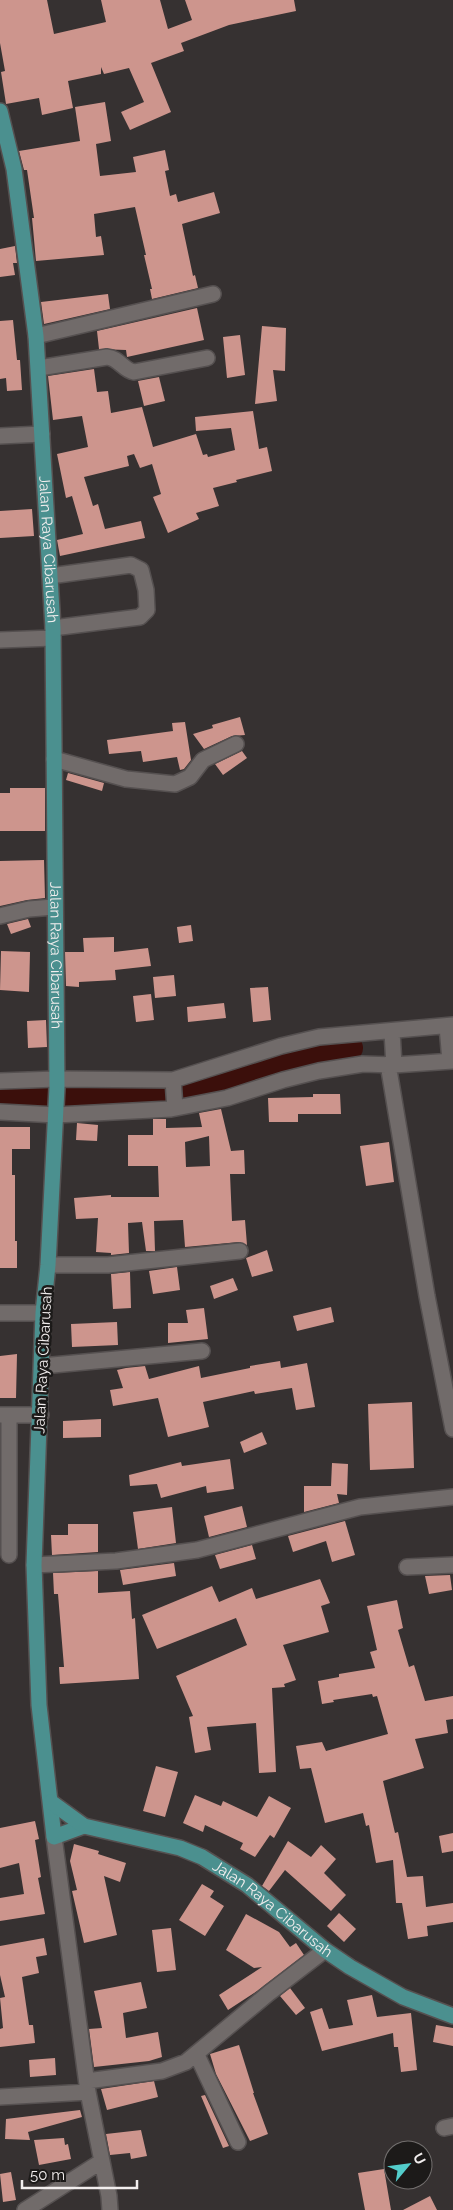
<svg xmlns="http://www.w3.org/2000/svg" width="453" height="2210" font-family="Raleway,sans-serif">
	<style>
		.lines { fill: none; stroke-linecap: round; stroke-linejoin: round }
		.river { stroke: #3b0f0b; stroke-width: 28 }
		.building { fill: #cd958d; fill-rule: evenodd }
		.minor-casing { stroke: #555050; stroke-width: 18 }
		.major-casing { stroke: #555050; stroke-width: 18 }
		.minor { stroke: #716b6a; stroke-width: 15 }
		.major { stroke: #4b908f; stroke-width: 15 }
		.labels { text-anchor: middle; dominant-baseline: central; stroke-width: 5; stroke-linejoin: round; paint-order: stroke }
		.street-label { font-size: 15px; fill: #f2eeee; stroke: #1c1a19 }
	</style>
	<rect width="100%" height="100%" fill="#363131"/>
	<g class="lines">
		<path class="river" d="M 0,1099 L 80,1097 L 158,1099 L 195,1093 L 290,1060 L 349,1048"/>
	</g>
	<path class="building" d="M 0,0 L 47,0 L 54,34 L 106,22 L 101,0 L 160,0 L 168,29 L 192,20 L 185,0 L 294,0 L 296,11 L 229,25 L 181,43 L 184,51 L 151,63 L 171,112 L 130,130 L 121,112 L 144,102 L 129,68 L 104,74 L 101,67 L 101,74 L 68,81 L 73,108 L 42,115 L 39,98 L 6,104 L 1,72 L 5,71 L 0,43 Z
		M 105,102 L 111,141 L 96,144 L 100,176 L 136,172 L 133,157 L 165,150 L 169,170 L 165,171 L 170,196 L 176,194 L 178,202 L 214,192 L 220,213 L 182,224 L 193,276 L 195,275 L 198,288 L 152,299 L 150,289 L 152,289 L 144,255 L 146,255 L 135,207 L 94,214 L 96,237 L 101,236 L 104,255 L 36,261 L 32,218 L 34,218 L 27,170 L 24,170 L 19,151 L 80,141 L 75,107 Z
		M 15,246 L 17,263 L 13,263 L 15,275 L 0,277 L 0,249 Z
		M 108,294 L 110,309 L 44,324 L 41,302 Z
		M 197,308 L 204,340 L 127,357 L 126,350 L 99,349 L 97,331 Z
		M 13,320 L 17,360 L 20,360 L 22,390 L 7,391 L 6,378 L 0,379 L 0,321 Z
		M 262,326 L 286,328 L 285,371 L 273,370 L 277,401 L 255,404 Z
		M 240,335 L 245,375 L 227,378 L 223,337 Z
		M 94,369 L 97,392 L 108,391 L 111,413 L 142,407 L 153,447 L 196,434 L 203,455 L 207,454 L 208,457 L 235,450 L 231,428 L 196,431 L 195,417 L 253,411 L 259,449 L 267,447 L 272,471 L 236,480 L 237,482 L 213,488 L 219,506 L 196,513 L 199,519 L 168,533 L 153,497 L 161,494 L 152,464 L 140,468 L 134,454 L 127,456 L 129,466 L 84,477 L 93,506 L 98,504 L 105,529 L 141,521 L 145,538 L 60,556 L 57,540 L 83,534 L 72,496 L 66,498 L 57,454 L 88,447 L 82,416 L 53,420 L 48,376 Z
		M 159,377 L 165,401 L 144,406 L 138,381 Z
		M 32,509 L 34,536 L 0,538 L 0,511 Z
		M 240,717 L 245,735 L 232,736 L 204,749 L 193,734 L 213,728 L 212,725 Z
		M 185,722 L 191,760 L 184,769 L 180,770 L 177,757 L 143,762 L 141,751 L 109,754 L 107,740 L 173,731 L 172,723 Z
		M 242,751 L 247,758 L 223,775 L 215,764 Z
		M 68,773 L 104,783 L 102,791 L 66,780 Z
		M 10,788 L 45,788 L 45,831 L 0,831 L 0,793 L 10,793 Z
		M 44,860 L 45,898 L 27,900 L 0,906 L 0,861 Z
		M 28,919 L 31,927 L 11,934 L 7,924 Z
		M 191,925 L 193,941 L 179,943 L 177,927 Z
		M 114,937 L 114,952 L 148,948 L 151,966 L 115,970 L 116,980 L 79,982 L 79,987 L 66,986 L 65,952 L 84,952 L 83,938 Z
		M 1,951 L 30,952 L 29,992 L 0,990 Z
		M 174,975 L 176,996 L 155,998 L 153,977 Z
		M 268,987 L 271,1020 L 253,1022 L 250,988 Z
		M 151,994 L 154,1020 L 136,1022 L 133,996 Z
		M 224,1003 L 226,1018 L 188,1022 L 187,1007 Z
		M 46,1020 L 47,1047 L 28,1048 L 27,1021 Z
		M 313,1094 L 340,1094 L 341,1114 L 298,1114 L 298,1122 L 269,1122 L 268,1098 L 313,1097 Z
		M 221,1109 L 231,1151 L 244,1150 L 245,1174 L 230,1174 L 232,1221 L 245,1220 L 247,1245 L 239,1242 L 185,1247 L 183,1220 L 154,1221 L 155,1251 L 146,1251 L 142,1222 L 128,1223 L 129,1253 L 111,1255 L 111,1253 L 96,1252 L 98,1218 L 76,1219 L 74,1198 L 111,1195 L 111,1197 L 159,1197 L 158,1166 L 128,1166 L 128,1135 L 153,1135 L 153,1119 L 166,1119 L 166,1128 L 202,1127 L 199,1113 ZM 209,1136 L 210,1166 L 186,1167 L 185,1142 Z
		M 77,1123 L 98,1125 L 97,1141 L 76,1140 Z
		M 0,1127 L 30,1127 L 30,1149 L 12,1149 L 12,1175 L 15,1175 L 15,1241 L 17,1241 L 17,1268 L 0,1268 Z
		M 389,1142 L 394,1182 L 366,1186 L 360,1146 Z
		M 267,1250 L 273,1271 L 252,1277 L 246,1258 Z
		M 177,1267 L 180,1290 L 153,1294 L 149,1271 Z
		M 130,1272 L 131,1308 L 113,1309 L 111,1274 Z
		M 233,1278 L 238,1290 L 214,1299 L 210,1286 Z
		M 331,1307 L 334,1322 L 297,1331 L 293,1316 Z
		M 204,1308 L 208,1339 L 168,1343 L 168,1323 L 188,1323 L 186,1310 Z
		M 117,1322 L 118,1345 L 72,1347 L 71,1324 Z
		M 17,1354 L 16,1398 L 0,1398 L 0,1356 Z
		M 280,1361 L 281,1368 L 307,1363 L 315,1407 L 296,1410 L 292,1388 L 255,1394 L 254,1391 L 203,1402 L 209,1427 L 168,1437 L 158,1398 L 113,1406 L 110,1390 L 123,1388 L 117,1370 L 126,1368 L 145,1366 L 149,1379 L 199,1366 L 201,1378 L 250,1368 L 250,1366 Z
		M 412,1402 L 414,1468 L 370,1470 L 368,1404 Z
		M 101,1419 L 101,1437 L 63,1438 L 63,1421 Z
		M 262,1432 L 267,1444 L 244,1453 L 240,1442 Z
		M 230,1459 L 234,1489 L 207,1493 L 206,1486 L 161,1498 L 157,1484 L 130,1486 L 129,1475 L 181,1462 L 182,1466 Z
		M 332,1463 L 348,1464 L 347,1495 L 337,1494 L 339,1503 L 304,1512 L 304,1486 L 331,1486 Z
		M 242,1506 L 247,1527 L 209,1537 L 204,1516 Z
		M 172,1507 L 176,1543 L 138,1549 L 133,1512 Z
		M 345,1521 L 355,1555 L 332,1562 L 326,1541 L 293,1552 L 288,1536 Z
		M 68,1524 L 98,1524 L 98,1552 L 52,1555 L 51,1535 L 68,1535 Z
		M 252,1545 L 256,1559 L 220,1569 L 215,1555 Z
		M 174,1563 L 176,1576 L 123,1585 L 120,1570 Z
		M 98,1571 L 98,1593 L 130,1591 L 132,1619 L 135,1618 L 139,1679 L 60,1684 L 59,1667 L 64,1667 L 58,1594 L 54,1594 L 53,1573 Z
		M 450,1575 L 452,1590 L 429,1594 L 425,1576 Z
		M 320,1579 L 330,1603 L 321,1606 L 329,1632 L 283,1645 L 296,1680 L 284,1684 L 285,1687 L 272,1688 L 276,1772 L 259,1773 L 256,1723 L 207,1727 L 211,1750 L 195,1753 L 189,1717 L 193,1716 L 176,1676 L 247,1645 L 236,1618 L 157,1649 L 142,1615 L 212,1586 L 219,1602 L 252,1588 L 256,1599 Z
		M 397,1600 L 403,1628 L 398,1630 L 409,1667 L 414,1665 L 425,1701 L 453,1696 L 453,1719 L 446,1720 L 448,1733 L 415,1739 L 424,1768 L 383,1781 L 395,1833 L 398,1832 L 407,1877 L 423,1876 L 426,1907 L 453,1903 L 453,1922 L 427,1926 L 428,1936 L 408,1939 L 402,1903 L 396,1903 L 393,1860 L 376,1863 L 369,1825 L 366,1826 L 363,1813 L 325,1823 L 311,1768 L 300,1769 L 296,1746 L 322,1742 L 326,1751 L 388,1734 L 377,1696 L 373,1697 L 372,1694 L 333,1700 L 334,1702 L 322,1704 L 318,1681 L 339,1677 L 339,1674 L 375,1668 L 370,1652 L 377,1650 L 367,1606 Z
		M 156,1766 L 178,1772 L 165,1817 L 143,1811 Z
		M 195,1795 L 221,1806 L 223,1801 L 257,1817 L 269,1796 L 291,1808 L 274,1838 L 270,1835 L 255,1857 L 240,1849 L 243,1843 L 205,1825 L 203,1832 L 183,1823 Z
		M 35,1821 L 39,1839 L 35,1840 L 41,1877 L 38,1878 L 45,1914 L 0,1921 L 0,1898 L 24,1894 L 19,1863 L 0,1868 L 0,1828 Z
		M 453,1833 L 453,1851 L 442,1853 L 439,1836 Z
		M 288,1841 L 311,1857 L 321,1845 L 336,1859 L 324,1873 L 346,1895 L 331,1911 L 285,1870 L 269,1891 L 262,1886 Z
		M 74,1844 L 99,1851 L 98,1854 L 126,1863 L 120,1882 L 104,1876 L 117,1935 L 84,1943 L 72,1891 L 77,1890 L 70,1861 Z
		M 202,1884 L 214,1891 L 210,1897 L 224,1906 L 205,1936 L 179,1920 Z
		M 339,1913 L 356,1929 L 344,1942 L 327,1926 Z
		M 246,1914 L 279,1932 L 290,1947 L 296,1943 L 304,1955 L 257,1991 L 228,2010 L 219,1995 L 262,1967 L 254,1968 L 226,1950 Z
		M 171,1928 L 176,1970 L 157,1972 L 152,1930 Z
		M 44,1938 L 47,1955 L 36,1957 L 39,1973 L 22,1977 L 29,2025 L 33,2025 L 35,2043 L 0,2047 L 0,2029 L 3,2028 L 0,1998 L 5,1997 L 0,1975 L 0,1946 Z
		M 141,1982 L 147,2008 L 123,2013 L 126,2038 L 158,2032 L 162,2057 L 149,2061 L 94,2067 L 89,2029 L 102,2028 L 94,1991 Z
		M 290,1988 L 305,2008 L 296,2015 L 280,1996 Z
		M 372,1995 L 377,2017 L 411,2013 L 417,2070 L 401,2072 L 398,2047 L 394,2047 L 393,2033 L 322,2051 L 310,2012 L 322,2008 L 329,2029 L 353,2025 L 347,2000 Z
		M 436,2025 L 453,2028 L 453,2046 L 433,2042 Z
		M 239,2045 L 254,2093 L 253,2093 L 268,2134 L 250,2141 L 216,2074 L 210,2054 Z
		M 55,2058 L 56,2075 L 30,2077 L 29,2060 Z
		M 154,2081 L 158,2097 L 107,2110 L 101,2089 Z
		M 205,2095 L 229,2146 L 223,2148 L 201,2096 Z
		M 80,2110 L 82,2117 L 28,2132 L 30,2140 L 5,2139 L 6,2119 Z
		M 141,2130 L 147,2156 L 131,2159 L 130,2153 L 110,2155 L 106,2134 Z
		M 64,2138 L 65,2145 L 68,2144 L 71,2159 L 39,2165 L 34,2140 Z
		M 384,2169 L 391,2210 L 365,2210 L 358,2173 Z
		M 11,2172 L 16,2200 L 3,2202 L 0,2174 Z
		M 430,2196 L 437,2210 L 403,2210 Z"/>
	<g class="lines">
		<g class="minor-casing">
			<path id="minor" d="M 36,336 L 213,294
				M 39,368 L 107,357 C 119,358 123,370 134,372 L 207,358
				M 0,436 L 42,434
				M 50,576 L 131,565 L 141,570 L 146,590 L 147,610 L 140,617 L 53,628
				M 0,640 L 53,638
				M 54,759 L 126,779 L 175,784 L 190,777 L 203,760 L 236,744
				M 0,916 L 29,909 L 54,907
				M 447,1026 L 450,1061
				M 392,1032 L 394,1065
				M 388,1064 L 427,1296 L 453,1429
				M 173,1080 L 175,1108
				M 0,1081 L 57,1079 L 173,1080 L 281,1046 L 319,1037 L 453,1025
				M 0,1112 L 56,1115 L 171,1109 L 227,1098 L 283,1080 L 319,1071 L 363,1064 L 394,1065 L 453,1061
				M 48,1265 L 108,1265 L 240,1251
				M 0,1313 L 43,1313
				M 42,1366 L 202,1351
				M 0,1415 L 41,1415
				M 9,1415 L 9,1555
				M 34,1565 L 116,1561 L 197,1550 L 360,1507 L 453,1497
				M 407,1567 L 453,1565
				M 54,1837 L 88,2092 L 109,2196 L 110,2210
				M 197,2055 L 238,2142
				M 87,2081 L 162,2071 L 186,2062 L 269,1993 L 325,1950
				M 0,2097 L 88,2092
				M 444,2128 L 453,2126
				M 25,2210 L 102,2161"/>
		</g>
		<g class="major-casing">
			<g id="major">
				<path id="s1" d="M 0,111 L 14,169 L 36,336 L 53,628 L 57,1087 L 48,1265 L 43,1313 L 34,1565 L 39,1705 L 54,1837 L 84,1826"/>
				<path id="s2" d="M 51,1802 L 84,1826 L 180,1848 L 202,1857 L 247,1885 L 325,1950 L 350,1967 L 403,1997 L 453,2016"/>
			</g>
		</g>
		<use href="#minor" class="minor"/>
		<use href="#major" class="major"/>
	</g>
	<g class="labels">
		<g class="street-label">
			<text stroke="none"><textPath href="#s1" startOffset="442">Jalan Raya Cibarusah</textPath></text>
			<text stroke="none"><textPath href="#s1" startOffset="848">Jalan Raya Cibarusah</textPath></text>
			<text transform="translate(43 1360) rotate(-87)">Jalan Raya Cibarusah</text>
			<text stroke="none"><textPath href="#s2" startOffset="251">Jalan Raya Cibarusah</textPath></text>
		</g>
	</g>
	<g transform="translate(408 2165) rotate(61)"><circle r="24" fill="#1c1a19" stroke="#726f6e"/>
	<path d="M0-4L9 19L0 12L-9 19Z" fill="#53cdcb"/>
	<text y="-8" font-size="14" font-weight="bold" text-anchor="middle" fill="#f2eeee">U</text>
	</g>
	<path d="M22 2180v8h115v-8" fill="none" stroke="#f2eeee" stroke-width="2.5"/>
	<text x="30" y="2180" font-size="15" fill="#f2eeee" stroke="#1c1a19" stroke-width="4" paint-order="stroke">50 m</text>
</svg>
